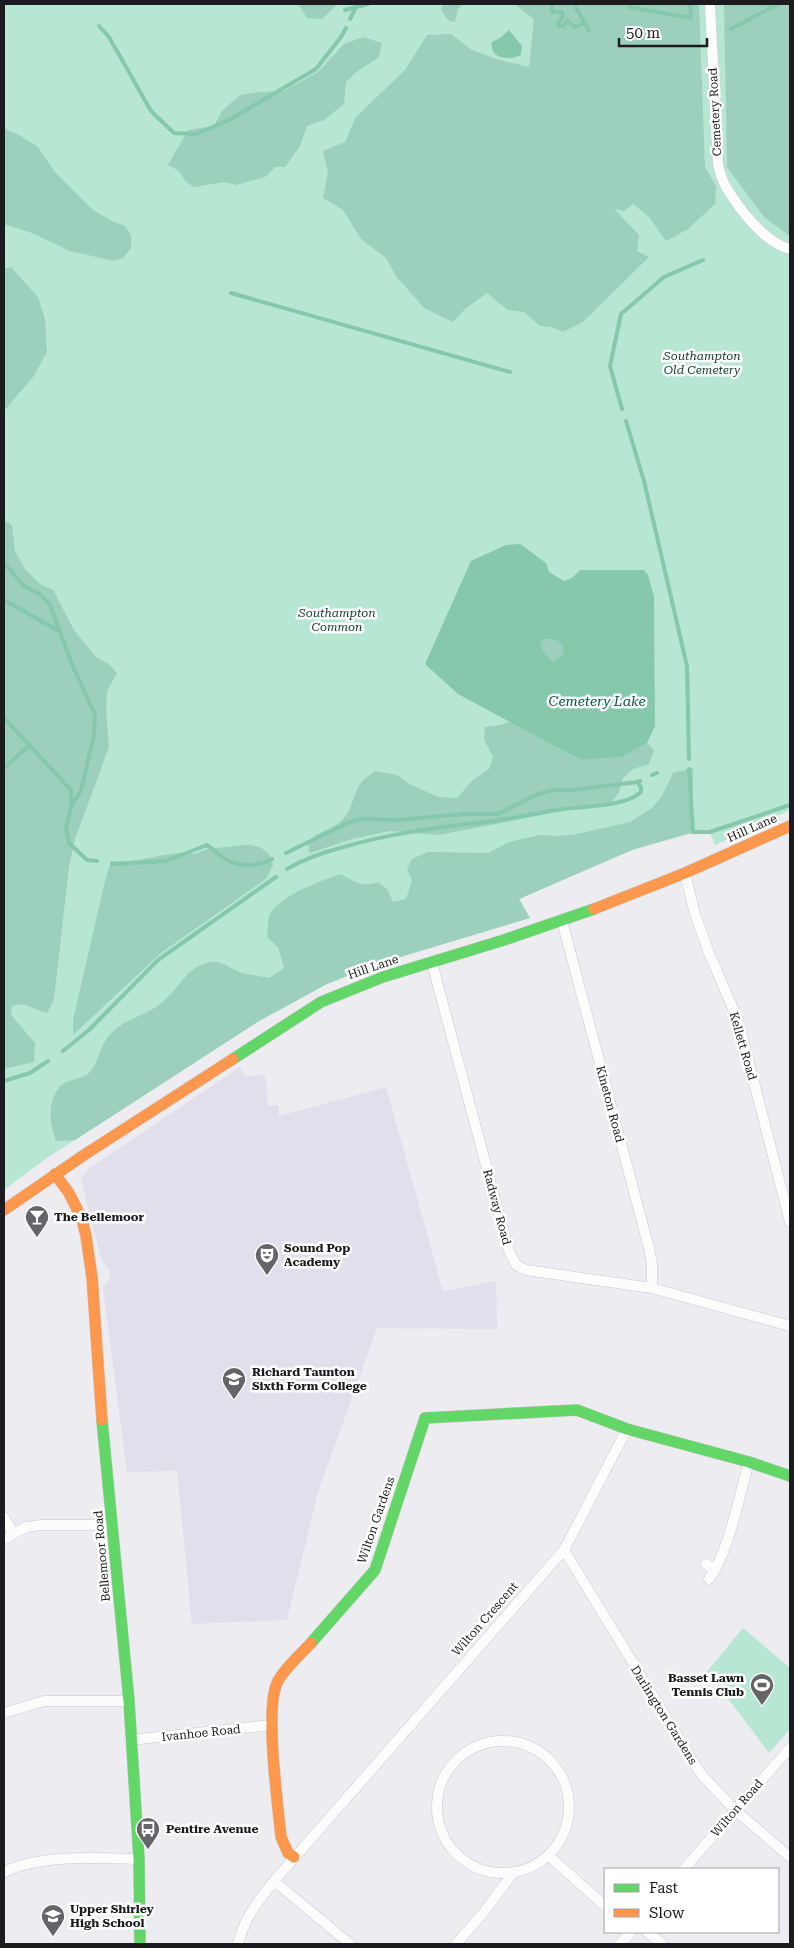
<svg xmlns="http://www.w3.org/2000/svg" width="794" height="1948" font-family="'Roboto Serif',serif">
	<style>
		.built { fill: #e1dfeb }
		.green { fill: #b7e6d3 }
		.forest { fill: #9cd0bc }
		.water { fill: #85c8ac; fill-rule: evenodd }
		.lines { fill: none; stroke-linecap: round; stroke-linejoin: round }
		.stream { stroke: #85c8ac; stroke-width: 4 }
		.street-casing { stroke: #cac9ce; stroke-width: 11 }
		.fast-casing { stroke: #cac9ce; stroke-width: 12 }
		.slow-casing { stroke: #cac9ce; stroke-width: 12 }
		.street { stroke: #fcfcfd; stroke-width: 10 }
		.fast { stroke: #63d668; stroke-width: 11 }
		.slow { stroke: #ff974d; stroke-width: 11 }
		.labels { text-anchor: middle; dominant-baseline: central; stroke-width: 5; stroke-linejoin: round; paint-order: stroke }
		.street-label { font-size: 12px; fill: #1c1b1f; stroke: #fff }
		.park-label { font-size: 12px; font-style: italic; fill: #103b2a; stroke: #fff }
		.poi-label { font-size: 12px; font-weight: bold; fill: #1c1b1f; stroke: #fff; text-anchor: start }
		.water-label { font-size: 14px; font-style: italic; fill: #05563b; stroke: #fff }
	</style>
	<rect width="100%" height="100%" fill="#ececf1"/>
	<path class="built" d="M 240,1067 L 245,1077 L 265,1074 L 268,1106 L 278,1105 L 279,1116 L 386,1087 L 443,1291 L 496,1281 L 497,1329 L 377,1328 L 318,1492 L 287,1620 L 192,1624 L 177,1471 L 127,1472 L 103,1288 L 110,1279 L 110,1271 L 101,1259 L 81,1179 L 88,1169 Z"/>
	<path class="green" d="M 4,4 L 790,4 L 790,810 L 715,845 L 708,829 L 632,850 L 519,899 L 530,918 L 377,964 L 327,984 L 259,1021 L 44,1160 L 4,1190 Z
		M 743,1628 L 790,1668 L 790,1729 L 769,1753 L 721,1689 L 706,1673 Z"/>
	<path class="forest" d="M 298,4 L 338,4 L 322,19 L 307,18 Z
		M 443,4 L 463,4 L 458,9 L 455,22 L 448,20 L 441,10 Z
		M 514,4 L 699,4 L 705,167 L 716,186 L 715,204 L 688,229 L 666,241 L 649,217 L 633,204 L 624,211 L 614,209 L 639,235 L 637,251 L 649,257 L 583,322 L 563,332 L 552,327 L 540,326 L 524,312 L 508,310 L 487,293 L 465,309 L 453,322 L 424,308 L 397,277 L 386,258 L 361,239 L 343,210 L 323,198 L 328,173 L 323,151 L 345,142 L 356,117 L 405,70 L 427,35 L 451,34 L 470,49 L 496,59 L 529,67 L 534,19 Z
		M 724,4 L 790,4 L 790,236 L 765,218 L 727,167 Z
		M 363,37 L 382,43 L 379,57 L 355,73 L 346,82 L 344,104 L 324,120 L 307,126 L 300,146 L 285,167 L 275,167 L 265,177 L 236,185 L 224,182 L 194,187 L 186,182 L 179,171 L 168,165 L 188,130 L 214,126 L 222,111 L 240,95 L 259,92 L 284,91 L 318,72 L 344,44 Z
		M 4,128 L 19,135 L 38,147 L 54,171 L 93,210 L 112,221 L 125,226 L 131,235 L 131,248 L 123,258 L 114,261 L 70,251 L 32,233 L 4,224 Z
		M 11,267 L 38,297 L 45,319 L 47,352 L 33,377 L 4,411 L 4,269 Z
		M 4,520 L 12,525 L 15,551 L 25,569 L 40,584 L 53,590 L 74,630 L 97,658 L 109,664 L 117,673 L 107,691 L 106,711 L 109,747 L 75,839 L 69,867 L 54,999 L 47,1013 L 22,1004 L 12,1006 L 11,1015 L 35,1043 L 34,1062 L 4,1069 Z
		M 545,639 L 556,640 L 562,644 L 564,653 L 553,663 L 542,649 L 540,642 Z
		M 510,721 L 581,760 L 621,757 L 647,743 L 654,750 L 649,764 L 633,769 L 623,778 L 619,792 L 612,802 L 593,808 L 585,806 L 562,809 L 542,815 L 439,835 L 390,831 L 352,839 L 310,853 C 302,833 330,832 341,821 C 353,810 353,792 363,780 C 366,777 372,774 375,771 L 397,775 L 411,785 L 439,797 L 457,798 L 473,780 L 489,769 L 493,757 L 484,740 L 485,727 L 501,725 Z
		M 693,768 L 693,832 L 632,850 L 519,899 L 530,918 L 377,964 L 327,984 L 259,1021 L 75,1140 L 56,1141 C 50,1125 47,1104 58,1089 C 66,1078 79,1081 88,1074 C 98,1065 99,1048 108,1037 C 122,1018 149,1016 165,1000 C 180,986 188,966 210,962 C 222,960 232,970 242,973 C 251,975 260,976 269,978 L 284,968 L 278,947 L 267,937 C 268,930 267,920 270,914 C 282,894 319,882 340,874 C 354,881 362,888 378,882 L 387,889 L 393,902 L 406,899 L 412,881 L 407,869 L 412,859 L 428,852 L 488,853 L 509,842 L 540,835 L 559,836 L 577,834 L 630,822 L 652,808 L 662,796 L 673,773 Z
		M 244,845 C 259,845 270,849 273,865 L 266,879 L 161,953 L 73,1035 L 73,1020 L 105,881 L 111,861 C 139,865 173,848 195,854 L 207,849 Z"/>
	<path class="water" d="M 509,30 L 522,46 L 521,55 C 509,61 489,59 492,42 L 500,38 Z
		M 520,544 L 546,563 L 549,572 L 564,581 L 572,578 L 580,570 L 644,570 L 648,575 L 654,597 L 655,726 L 647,743 L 621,757 L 581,760 L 458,694 L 425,664 L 471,561 L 506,545 ZM 545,639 L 556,640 L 562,644 L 564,653 L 553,663 L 542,649 L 540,642 Z"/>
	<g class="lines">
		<path class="stream" d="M 574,4 L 589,31
			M 552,5 L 552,12 L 562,12 L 563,16 L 558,23 L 559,26 L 563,26 L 568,21 L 575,27 L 585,23
			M 629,7 L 691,18 L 690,4
			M 345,10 L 368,4
			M 350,19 L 356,7 L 355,4
			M 99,26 L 109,37 L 151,111 L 174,133 L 196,134 L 229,120 L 316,69 L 341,37 L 346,28
			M 731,29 L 778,4
			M 231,293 L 510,372
			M 622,409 L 610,366 L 621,314 L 664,277 L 703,260
			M 626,421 L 644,481 L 687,666 L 689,759
			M 4,563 L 25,587 L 40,594 L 50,605 L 72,664 L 95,715 L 94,735 L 81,790 L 71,807 L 66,828 L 69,843 L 87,860 L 97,861
			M 4,600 L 59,631
			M 4,718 L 71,790 L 71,804
			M 4,768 L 30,745
			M 689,769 L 693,832 L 710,832 L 790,805
			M 652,775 L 657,773
			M 286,853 L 350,822 L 361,819 L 397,820 L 463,814 L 498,814 L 538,794 L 554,790 L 574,790 L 637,782
			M 112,864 L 166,861 L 207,845 C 212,848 215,852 219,855 C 236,868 254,868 272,859
			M 287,869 C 304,859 321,853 340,848 C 390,833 441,827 493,821 C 517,818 540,812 564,809 C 585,806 625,807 641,792 L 641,787 L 637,782 L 640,781
			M 63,1051 L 89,1030 L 158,960 L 276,877
			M 4,1081 L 30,1073 L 48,1061"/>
		<g class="street-casing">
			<path id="street" d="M 710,4 L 718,165 C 720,172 722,181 726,187 C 739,209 765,243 790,249
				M 685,873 L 695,914 L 709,953 L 738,1020 L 790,1222
				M 562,921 L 649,1248 L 652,1264 L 652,1288
				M 432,963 L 509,1251 L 516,1265 L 526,1270 L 652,1288 L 790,1326
				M 4,1517 L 13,1533
				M 4,1539 L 26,1527 L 41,1525 L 113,1525
				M 564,1550 L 701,1774 L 735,1810 L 790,1857
				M 706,1564 L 715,1570
				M 709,1579 C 729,1552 739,1496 749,1462
				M 4,1713 L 44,1701 L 129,1701
				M 130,1740 L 272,1725
				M437 1807a66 66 0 1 1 132 0a66 66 0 1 1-132 0Z
				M 549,1856 L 605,1906
				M 684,1869 L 790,1748
				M 4,1872 C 41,1854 99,1858 139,1859
				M 274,1881 L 350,1944
				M 647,1932 L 662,1944
				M 238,1944 C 244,1918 258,1901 274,1881 L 564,1550 L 627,1429
				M 456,1944 L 484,1912 L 513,1873
				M 620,1944 L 631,1932"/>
		</g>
		<g class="fast-casing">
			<path id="fast" d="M 233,1059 L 321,1002 L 383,977 L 504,940 L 594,909
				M 102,1420 L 129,1701 L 139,1859 L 140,1944
				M 311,1643 L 375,1570 L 425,1418 L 577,1410 L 627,1429 L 749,1462 L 790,1476"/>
		</g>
		<g class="slow-casing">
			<path id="slow" d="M 594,909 L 685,873 L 790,826
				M 55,1174 L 69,1193 L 82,1219 L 86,1236 L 92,1277 L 102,1420
				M 4,1210 L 84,1155 L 233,1059
				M 294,1857 L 288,1853 L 281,1837 C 278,1805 264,1706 278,1681 C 285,1668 301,1654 311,1643"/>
		</g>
		<use href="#street" class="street"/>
		<use href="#fast" class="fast"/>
		<use href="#slow" class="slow"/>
	</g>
	<defs>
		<g id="bar-pin" transform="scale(1.25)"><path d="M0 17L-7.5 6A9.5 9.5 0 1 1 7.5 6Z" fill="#656468" stroke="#fff"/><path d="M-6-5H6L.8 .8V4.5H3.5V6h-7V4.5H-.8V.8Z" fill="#fff"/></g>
		<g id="theatre-pin" transform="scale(1.25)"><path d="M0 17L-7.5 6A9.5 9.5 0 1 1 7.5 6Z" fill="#656468" stroke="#fff"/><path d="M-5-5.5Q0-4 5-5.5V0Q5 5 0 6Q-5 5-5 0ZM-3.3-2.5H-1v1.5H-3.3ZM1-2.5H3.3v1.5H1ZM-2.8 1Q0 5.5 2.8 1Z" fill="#fff"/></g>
		<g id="university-pin" transform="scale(1.25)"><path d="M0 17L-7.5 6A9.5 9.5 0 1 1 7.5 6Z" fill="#656468" stroke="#fff"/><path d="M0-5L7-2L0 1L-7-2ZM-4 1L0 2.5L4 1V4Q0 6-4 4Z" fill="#fff"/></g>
		<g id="stadium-pin" transform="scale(1.25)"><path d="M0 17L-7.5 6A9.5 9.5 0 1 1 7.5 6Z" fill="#656468" stroke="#fff"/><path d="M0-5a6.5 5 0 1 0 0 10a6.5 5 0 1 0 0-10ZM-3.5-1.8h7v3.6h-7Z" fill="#fff"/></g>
		<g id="bus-pin" transform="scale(1.25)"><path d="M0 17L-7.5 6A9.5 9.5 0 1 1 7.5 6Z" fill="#656468" stroke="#fff"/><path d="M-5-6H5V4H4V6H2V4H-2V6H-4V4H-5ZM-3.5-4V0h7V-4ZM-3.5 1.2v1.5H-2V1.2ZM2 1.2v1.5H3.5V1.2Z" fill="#fff"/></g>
		<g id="school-pin" transform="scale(1.25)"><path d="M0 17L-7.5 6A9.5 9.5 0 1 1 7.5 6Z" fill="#656468" stroke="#fff"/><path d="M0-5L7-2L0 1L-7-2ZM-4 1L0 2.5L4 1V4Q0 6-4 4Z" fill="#fff"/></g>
	</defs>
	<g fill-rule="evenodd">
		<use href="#bar-pin" x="37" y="1217"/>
		<use href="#theatre-pin" x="267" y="1255"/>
		<use href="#university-pin" x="234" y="1379"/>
		<use href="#stadium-pin" x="762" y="1685"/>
		<use href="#bus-pin" x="148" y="1829"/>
		<use href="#school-pin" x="53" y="1916"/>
	</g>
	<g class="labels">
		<g class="street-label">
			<text transform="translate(715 112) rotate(-93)">Cemetery Road</text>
			<text transform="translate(752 828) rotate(-24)">Hill Lane</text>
			<text transform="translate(373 967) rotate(-19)">Hill Lane</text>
			<text transform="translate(743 1046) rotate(74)">Kellett Road</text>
			<text transform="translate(610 1104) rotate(75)">Kineton Road</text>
			<text transform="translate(497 1207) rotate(75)">Radway Road</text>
			<text transform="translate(376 1520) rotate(-71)">Wilton Gardens</text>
			<text transform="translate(102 1556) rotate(-95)">Bellemoor Road</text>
			<text transform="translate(485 1619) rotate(-49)">Wilton Crescent</text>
			<text transform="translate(664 1715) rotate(58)">Darlington Gardens</text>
			<text transform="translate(201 1733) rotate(-6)">Ivanhoe Road</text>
			<text transform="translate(737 1808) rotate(-49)">Wilton Road</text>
		</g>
		<g class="park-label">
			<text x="702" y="356">Southampton<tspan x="702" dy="14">Old Cemetery</tspan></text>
			<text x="337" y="613">Southampton<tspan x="337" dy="14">Common</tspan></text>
		</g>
		<g class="poi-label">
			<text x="54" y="1217">The Bellemoor</text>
			<text x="284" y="1248">Sound Pop<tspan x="284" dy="14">Academy</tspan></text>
			<text x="252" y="1372">Richard Taunton<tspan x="252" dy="14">Sixth Form College</tspan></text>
			<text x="744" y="1678" text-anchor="end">Basset Lawn<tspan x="744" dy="14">Tennis Club</tspan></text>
			<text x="166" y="1829">Pentire Avenue</text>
			<text x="70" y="1909">Upper Shirley<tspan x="70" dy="14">High School</tspan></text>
		</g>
		<g class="water-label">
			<text x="597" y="701">Cemetery Lake</text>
		</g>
	</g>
	<rect width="794" height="1948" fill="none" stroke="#1c1b1f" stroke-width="10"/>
	<rect x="604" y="1868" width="175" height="65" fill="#ffffff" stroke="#a4a4a5"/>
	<rect x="614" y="1884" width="25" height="8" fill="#63d668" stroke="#a4a4a5"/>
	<text x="649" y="1893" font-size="15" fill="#1c1b1f">Fast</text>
	<rect x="614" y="1909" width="25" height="8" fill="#ff974d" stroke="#a4a4a5"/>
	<text x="649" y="1918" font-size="15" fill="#1c1b1f">Slow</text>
	<path d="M619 38v8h88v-8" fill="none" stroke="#1c1b1f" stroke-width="2.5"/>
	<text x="626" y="38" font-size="15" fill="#1c1b1f" stroke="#ffffff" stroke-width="4" paint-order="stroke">50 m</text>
</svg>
